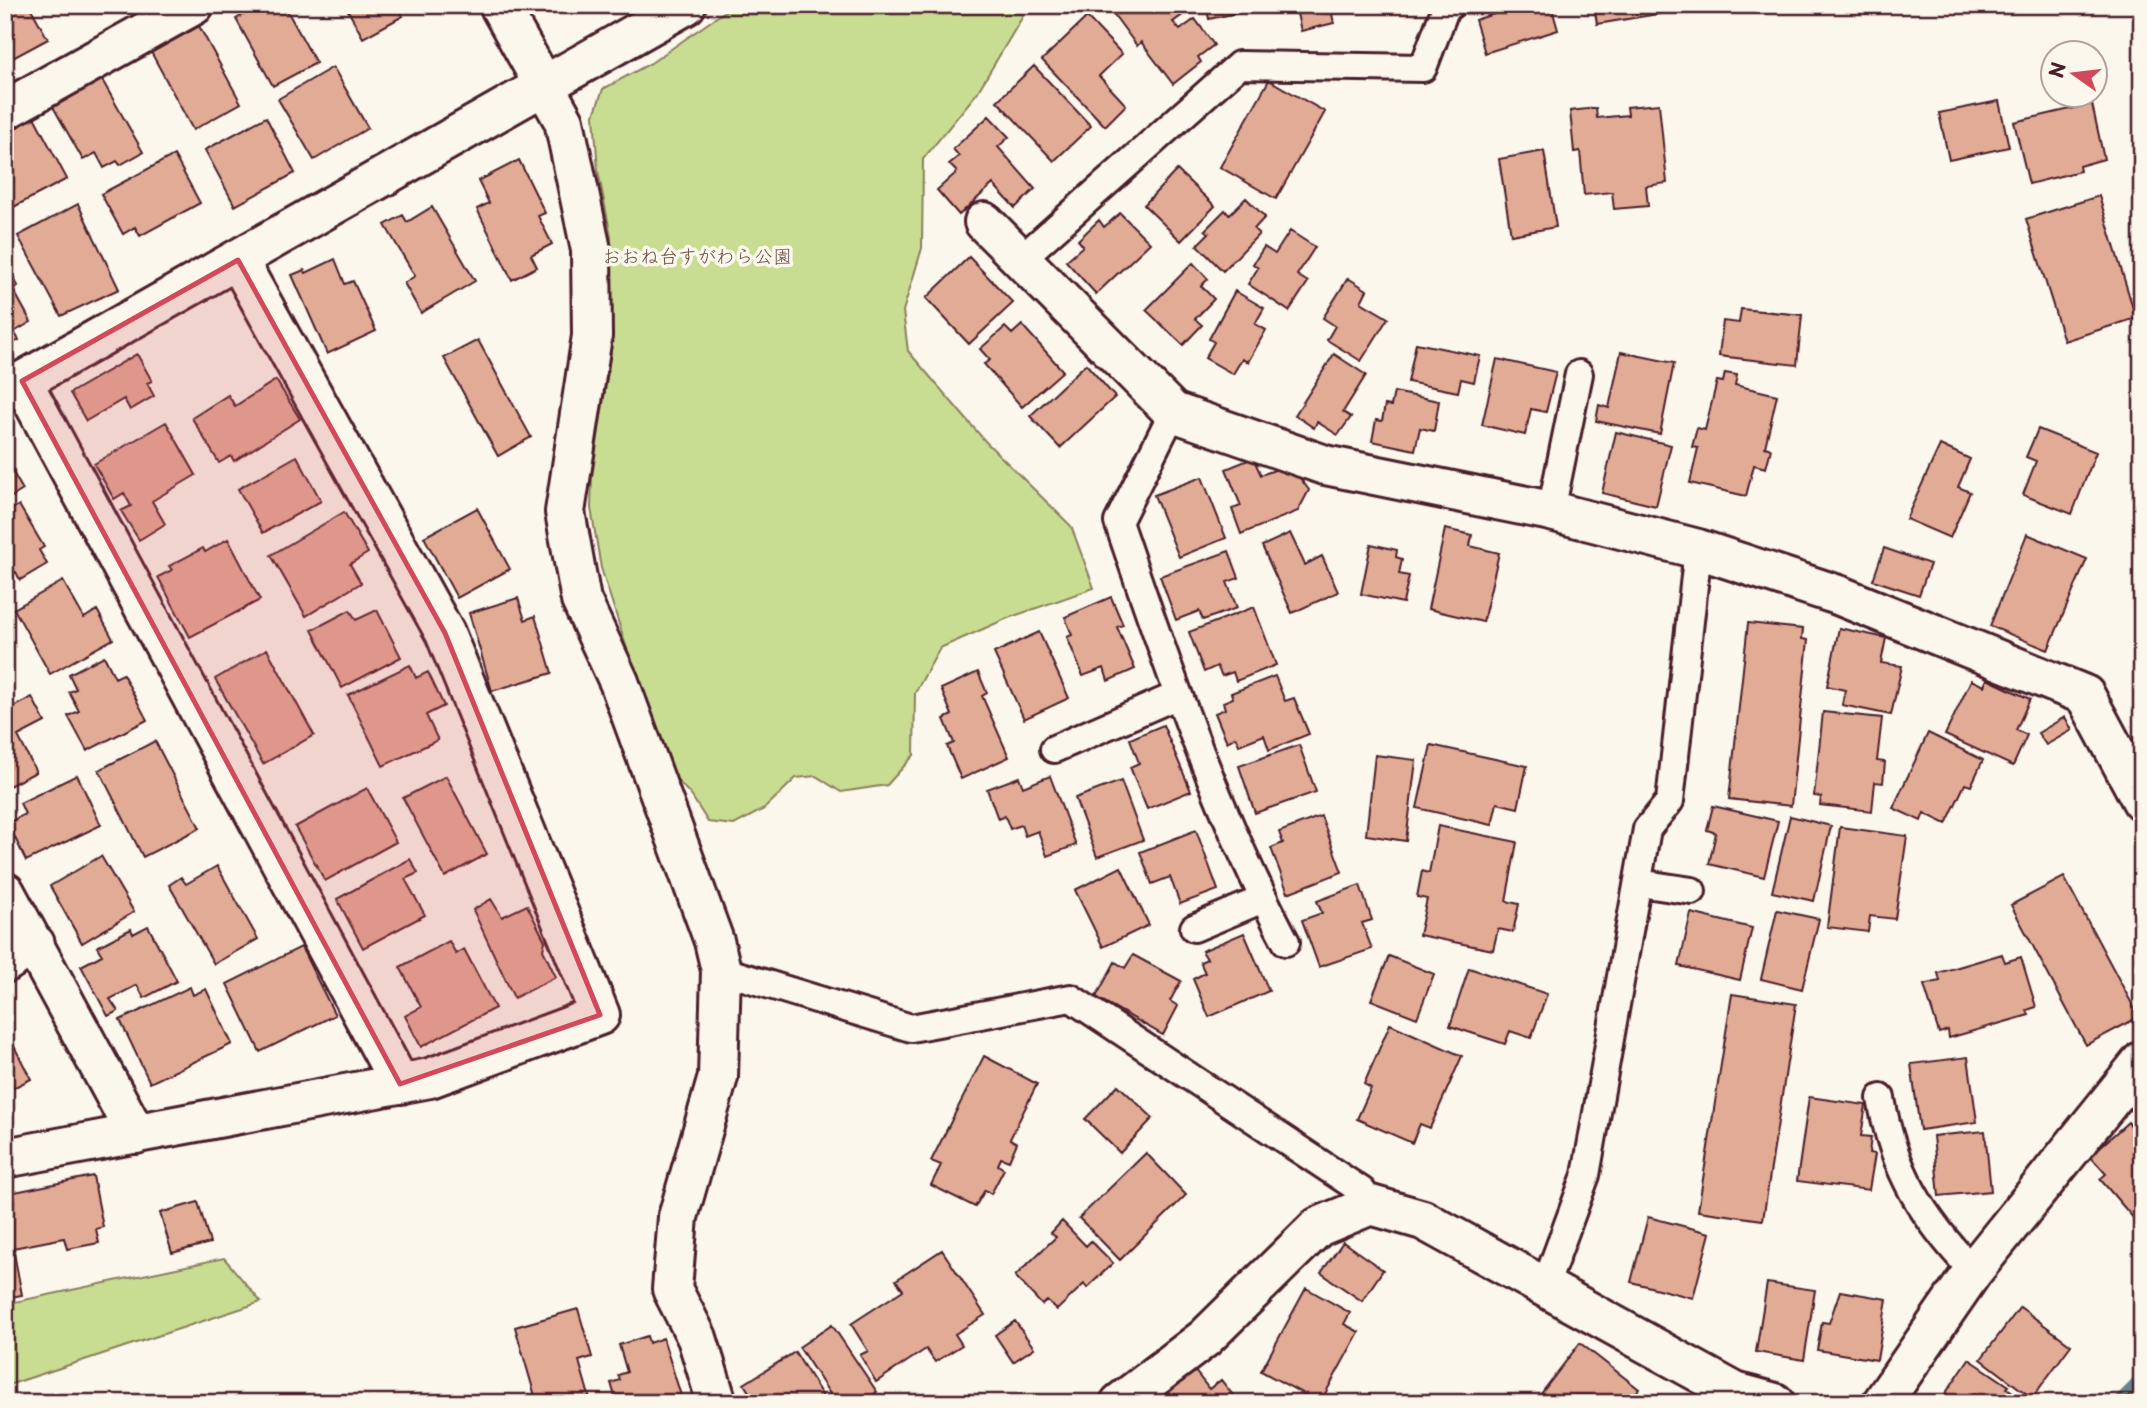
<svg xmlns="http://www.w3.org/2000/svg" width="2147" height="1408" font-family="'Playpen Sans','Klee One',sans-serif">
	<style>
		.green { fill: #c9dd92; stroke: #8a7e5e; stroke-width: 2 }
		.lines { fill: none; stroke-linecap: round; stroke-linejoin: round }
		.stream { stroke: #678692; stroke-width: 14 }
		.building { fill: #e1ab96; stroke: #4a1f2b; stroke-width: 2 }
		.service-casing { stroke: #4a1f2b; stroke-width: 32 }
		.minor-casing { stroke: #4a1f2b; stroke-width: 44 }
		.service { stroke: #fbf7ec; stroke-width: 26 }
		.minor { stroke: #fbf7ec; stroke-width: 38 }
		.marked { fill: #d1495b; fill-opacity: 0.2; stroke: #d1495b; stroke-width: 5; stroke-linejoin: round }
		.labels { text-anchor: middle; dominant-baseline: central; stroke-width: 7; stroke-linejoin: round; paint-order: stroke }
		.park-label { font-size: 19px; fill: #6a4e45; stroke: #fbf7ec }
	</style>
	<rect width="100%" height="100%" fill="#fbf7ec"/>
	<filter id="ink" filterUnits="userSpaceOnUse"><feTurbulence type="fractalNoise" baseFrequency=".0143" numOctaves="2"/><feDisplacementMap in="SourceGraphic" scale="14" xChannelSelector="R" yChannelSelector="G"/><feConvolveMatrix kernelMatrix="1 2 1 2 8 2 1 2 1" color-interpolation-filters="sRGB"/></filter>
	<g filter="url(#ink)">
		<path class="green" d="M 734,5 L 1014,5 L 1023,16 L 977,93 L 923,159 L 922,248 L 903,311 L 908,351 L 985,441 L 1071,526 L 1094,588 L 1008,618 L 940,648 L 915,693 L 914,755 L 887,785 L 841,792 L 816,776 L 796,778 L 764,809 L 734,825 L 708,822 L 691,795 L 665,767 L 601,568 L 591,508 L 592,477 L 612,344 L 611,236 L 598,171 L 594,115 L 603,89 L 651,63 Z
			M 224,1258 L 261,1302 L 5,1386 L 5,1304 Z"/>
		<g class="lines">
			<path class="stream" d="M 2119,1403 L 2142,1380"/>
		</g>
		<path class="building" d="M 5,5 L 29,5 L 48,39 L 13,58 L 11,55 L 5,58 Z
			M 260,5 L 284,5 L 316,63 L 273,86 L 236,19 Z
			M 345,5 L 397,5 L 403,16 L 363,38 Z
			M 1121,5 L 1183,5 L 1188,11 L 1173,22 L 1180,30 L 1195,19 L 1214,45 L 1198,57 L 1201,62 L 1173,84 L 1141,42 L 1137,46 L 1112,12 Z
			M 1206,5 L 1259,5 L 1260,8 L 1209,19 Z
			M 1295,5 L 1330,5 L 1334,23 L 1301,31 Z
			M 1522,5 L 1551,5 L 1558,30 L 1485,53 L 1475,20 Z
			M 1594,5 L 1663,5 L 1664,13 L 1597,24 Z
			M 1087,17 L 1122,54 L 1099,76 L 1126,105 L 1105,126 L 1042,60 Z
			M 199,26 L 241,103 L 193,130 L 151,52 Z
			M 1034,66 L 1091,126 L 1054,161 L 997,101 Z
			M 333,67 L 368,128 L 314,160 L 278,99 Z
			M 101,78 L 143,152 L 120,165 L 117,161 L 104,168 L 96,153 L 83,160 L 52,105 Z
			M 1269,80 L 1325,112 L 1276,199 L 1220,167 Z
			M 1999,101 L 2009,147 L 1949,160 L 1939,113 Z
			M 1659,104 L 1667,183 L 1646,186 L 1648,206 L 1614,209 L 1612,192 L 1584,195 L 1580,151 L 1574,152 L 1570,111 L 1596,108 L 1597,118 L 1628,115 L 1627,107 Z
			M 2092,104 L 2104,159 L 2079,166 L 2080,171 L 2029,184 L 2014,122 Z
			M 33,115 L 67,179 L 6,211 L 5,130 Z
			M 989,116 L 1009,137 L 998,147 L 1035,189 L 1015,208 L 993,184 L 959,215 L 937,190 L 957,172 L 949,164 L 959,156 L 953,149 Z
			M 266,117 L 295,173 L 235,206 L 205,150 Z
			M 1544,151 L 1556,227 L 1511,235 L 1499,159 Z
			M 174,155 L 200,203 L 140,236 L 135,227 L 123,234 L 101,194 Z
			M 519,160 L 545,213 L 538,216 L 552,244 L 531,255 L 537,267 L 512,280 L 477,209 L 489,203 L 478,181 Z
			M 1177,170 L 1215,206 L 1181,241 L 1144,205 Z
			M 2099,196 L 2136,318 L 2064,341 L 2026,219 Z
			M 1246,198 L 1265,217 L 1254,229 L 1259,234 L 1223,271 L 1197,245 L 1209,233 L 1205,230 L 1225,210 L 1229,215 Z
			M 78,204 L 119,289 L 61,316 L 18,236 Z
			M 432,207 L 475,281 L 421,313 L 404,283 L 415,276 L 385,225 L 403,215 L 407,222 Z
			M 1120,213 L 1150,243 L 1096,294 L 1066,261 L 1083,246 L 1078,240 L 1099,220 L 1104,227 Z
			M 1290,231 L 1315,247 L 1297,275 L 1308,282 L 1289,311 L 1248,284 L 1258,268 L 1253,264 L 1264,247 L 1275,254 Z
			M 969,257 L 1013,303 L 969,344 L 926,298 Z
			M 335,259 L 345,284 L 353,281 L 376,331 L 327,354 L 292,275 L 304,270 L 306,273 Z
			M 5,262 L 18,286 L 13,289 L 31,322 L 14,332 L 19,340 L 5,348 Z
			M 1193,263 L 1208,279 L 1201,286 L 1214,299 L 1195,319 L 1202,325 L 1183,345 L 1146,310 Z
			M 1348,278 L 1367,290 L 1361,302 L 1388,318 L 1361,361 L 1327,340 L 1335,326 L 1323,318 Z
			M 1235,291 L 1264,308 L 1255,324 L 1266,330 L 1248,362 L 1242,359 L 1233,374 L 1205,358 L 1214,342 L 1209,339 Z
			M 1741,309 L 1802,315 L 1797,365 L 1719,356 L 1723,321 L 1739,323 Z
			M 1022,325 L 1063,371 L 1022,407 L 984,364 L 990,360 L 980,349 L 1005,327 L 1012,334 Z
			M 478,340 L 531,437 L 498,456 L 444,358 Z
			M 1416,343 L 1480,356 L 1474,382 L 1461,379 L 1458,392 L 1408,382 Z
			M 1621,352 L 1674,363 L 1660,434 L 1596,421 L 1599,405 L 1609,408 Z
			M 137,354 L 152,381 L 147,383 L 154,396 L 130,410 L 124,399 L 86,421 L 70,393 Z
			M 1334,354 L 1366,375 L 1343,412 L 1351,417 L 1338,435 L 1317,422 L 1314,428 L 1295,415 Z
			M 1497,359 L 1556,372 L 1546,412 L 1531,409 L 1525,435 L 1482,425 Z
			M 1086,364 L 1115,397 L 1060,448 L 1030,416 Z
			M 1725,373 L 1737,375 L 1735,385 L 1777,395 L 1765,447 L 1771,449 L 1766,468 L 1754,465 L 1746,496 L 1690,483 L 1698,448 L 1692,447 L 1697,428 L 1705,430 L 1717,381 L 1723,382 Z
			M 276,380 L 300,419 L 234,461 L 231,456 L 219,463 L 192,418 L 228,395 L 235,406 Z
			M 1394,392 L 1439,401 L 1434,431 L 1420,428 L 1415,450 L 1372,441 L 1376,420 L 1382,421 L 1385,405 L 1391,406 Z
			M 166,422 L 196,475 L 152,501 L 165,524 L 139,540 L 121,511 L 131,506 L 124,493 L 114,499 L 94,464 Z
			M 2038,429 L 2096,452 L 2072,514 L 2023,495 L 2036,461 L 2026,457 Z
			M 1616,432 L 1671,445 L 1656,506 L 1602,493 Z
			M 1940,445 L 1970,459 L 1958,487 L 1970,492 L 1950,538 L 1906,519 Z
			M 297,456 L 321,501 L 263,533 L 238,489 Z
			M 1253,458 L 1261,475 L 1280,468 L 1300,478 L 1309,490 L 1298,511 L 1241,534 L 1232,509 L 1241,506 L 1226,469 Z
			M 5,459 L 23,490 L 5,501 Z
			M 1202,477 L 1226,538 L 1179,557 L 1154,495 Z
			M 19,505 L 44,547 L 39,550 L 47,564 L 20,580 L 16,572 L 5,578 L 5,513 Z
			M 477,508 L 510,569 L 457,598 L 424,537 Z
			M 344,512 L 368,553 L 350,564 L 361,583 L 306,616 L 271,555 Z
			M 1445,529 L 1472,535 L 1470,546 L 1499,553 L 1483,622 L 1428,609 Z
			M 1290,533 L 1305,565 L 1322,556 L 1338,592 L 1292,613 L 1262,546 Z
			M 2027,534 L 2087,559 L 2048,650 L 1990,626 Z
			M 228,539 L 260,600 L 190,637 L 158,577 L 172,570 L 169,566 L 203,548 L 205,552 Z
			M 1371,544 L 1397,550 L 1396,557 L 1402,559 L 1399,574 L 1409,576 L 1403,603 L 1361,594 Z
			M 1884,548 L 1930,564 L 1919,595 L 1873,580 Z
			M 1229,551 L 1239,578 L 1227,582 L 1237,608 L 1203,620 L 1199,611 L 1176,620 L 1160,576 Z
			M 63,581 L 84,618 L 97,610 L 113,639 L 50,674 L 14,609 Z
			M 1111,597 L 1123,625 L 1117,627 L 1135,669 L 1108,681 L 1104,668 L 1083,676 L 1067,637 L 1072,635 L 1065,617 Z
			M 518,598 L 525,620 L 535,616 L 552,673 L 492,691 L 469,613 Z
			M 1254,607 L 1276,665 L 1236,681 L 1233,672 L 1222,676 L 1217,666 L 1204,672 L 1189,632 Z
			M 350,610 L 356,620 L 377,610 L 401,657 L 342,688 L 312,630 Z
			M 1748,623 L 1803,629 L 1802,639 L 1808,640 L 1791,806 L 1729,799 Z
			M 1839,628 L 1886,638 L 1881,663 L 1902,666 L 1891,715 L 1842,705 L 1845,690 L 1827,686 Z
			M 1039,632 L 1069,698 L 1024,719 L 994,653 Z
			M 267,649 L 314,735 L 263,764 L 215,679 Z
			M 104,656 L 115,678 L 123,674 L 147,720 L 87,751 L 68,716 L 79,711 L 69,692 L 76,689 L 69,674 Z
			M 410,665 L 416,678 L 428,672 L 444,706 L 426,715 L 438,740 L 383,766 L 348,695 Z
			M 978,672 L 987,693 L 982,696 L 1009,757 L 961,779 L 947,746 L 954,743 L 944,719 L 952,715 L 941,689 Z
			M 1275,676 L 1285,701 L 1294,698 L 1309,734 L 1269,750 L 1264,735 L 1239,745 L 1236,737 L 1227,742 L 1215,713 L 1225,709 L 1223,702 L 1233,698 L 1231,693 Z
			M 1987,679 L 2030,699 L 2016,730 L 2027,735 L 2013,766 L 1945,735 L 1971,680 L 1984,686 Z
			M 32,697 L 45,722 L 18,736 L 36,772 L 5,788 L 5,711 Z
			M 1823,712 L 1882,718 L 1877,761 L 1885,762 L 1883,783 L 1875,782 L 1872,811 L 1820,805 L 1821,797 L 1814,796 Z
			M 2065,717 L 2072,730 L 2046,745 L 2038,733 Z
			M 1163,725 L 1191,791 L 1147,809 L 1130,767 L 1139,763 L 1130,739 Z
			M 1928,733 L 1983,760 L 1971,786 L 1965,784 L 1946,824 L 1924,813 L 1921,821 L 1893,808 Z
			M 155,741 L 200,828 L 143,857 L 99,770 Z
			M 1299,745 L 1316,792 L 1255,813 L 1239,766 Z
			M 1431,745 L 1527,766 L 1518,808 L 1497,803 L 1492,825 L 1417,808 Z
			M 1375,755 L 1416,760 L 1406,841 L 1366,835 Z
			M 77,775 L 101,825 L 26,861 L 8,823 L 25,814 L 20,803 Z
			M 446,776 L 487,854 L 445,877 L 403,798 Z
			M 1050,776 L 1076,845 L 1047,856 L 1038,831 L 1025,836 L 1021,825 L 1010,829 L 1005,816 L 998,819 L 987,789 L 1019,777 L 1023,787 Z
			M 1121,781 L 1143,840 L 1097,857 L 1075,798 Z
			M 367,788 L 396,842 L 325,881 L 295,827 Z
			M 1713,806 L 1778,821 L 1764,877 L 1709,864 L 1716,833 L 1707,830 Z
			M 1321,816 L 1342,872 L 1288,893 L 1271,848 L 1283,843 L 1279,832 Z
			M 1790,816 L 1831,826 L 1814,901 L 1772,892 Z
			M 1438,826 L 1517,842 L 1506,901 L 1519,904 L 1513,932 L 1498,929 L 1493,950 L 1419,935 L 1427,899 L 1417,897 L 1422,871 L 1429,873 Z
			M 1840,827 L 1907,836 L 1895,919 L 1870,916 L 1868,932 L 1827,927 Z
			M 1196,830 L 1218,890 L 1180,904 L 1170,877 L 1152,884 L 1140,852 Z
			M 101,856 L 134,912 L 82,943 L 50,886 Z
			M 410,859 L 418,873 L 405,879 L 425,915 L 363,948 L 337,899 Z
			M 217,866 L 258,939 L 214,964 L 169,885 L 181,877 L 186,884 Z
			M 1121,867 L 1149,925 L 1103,947 L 1075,890 Z
			M 2064,877 L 2139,1017 L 2086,1045 L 2011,905 Z
			M 1360,885 L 1372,920 L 1362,923 L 1372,949 L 1319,967 L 1302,920 L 1322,913 L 1317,901 Z
			M 491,899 L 502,917 L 527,905 L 545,941 L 543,950 L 556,977 L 514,998 L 473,910 Z
			M 1777,910 L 1819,919 L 1802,989 L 1761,979 Z
			M 1691,913 L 1752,928 L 1740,980 L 1679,966 Z
			M 148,926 L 177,981 L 144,998 L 137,985 L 110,999 L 118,1011 L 108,1016 L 81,966 L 102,955 L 97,947 L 131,929 L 133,934 Z
			M 1244,933 L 1269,991 L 1209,1017 L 1193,979 L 1205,973 L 1200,962 L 1207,959 L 1202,951 Z
			M 449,941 L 456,954 L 464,949 L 495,1008 L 421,1047 L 405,1016 L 421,1007 L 400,967 Z
			M 301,947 L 335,1015 L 260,1052 L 227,984 Z
			M 2002,954 L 2005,962 L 2021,957 L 2036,1007 L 2027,1010 L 2029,1015 L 1949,1038 L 1948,1030 L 1939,1033 L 1924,985 L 1940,981 L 1938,973 Z
			M 1133,955 L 1181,981 L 1170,1001 L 1178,1006 L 1163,1035 L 1096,997 L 1115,962 L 1125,968 Z
			M 1389,956 L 1434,974 L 1417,1018 L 1371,1000 Z
			M 1469,968 L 1547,994 L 1531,1038 L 1510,1031 L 1505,1044 L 1450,1026 Z
			M 190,987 L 193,995 L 206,989 L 232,1044 L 150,1083 L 120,1020 Z
			M 1732,994 L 1796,1004 L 1763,1220 L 1698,1211 Z
			M 1390,1024 L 1462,1056 L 1430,1128 L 1420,1124 L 1412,1143 L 1357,1119 L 1371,1088 L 1364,1084 Z
			M 5,1029 L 31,1079 L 5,1092 Z
			M 984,1056 L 1037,1084 L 1010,1139 L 1017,1143 L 1009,1161 L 1001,1158 L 998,1165 L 1004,1169 L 991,1194 L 985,1190 L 975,1207 L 931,1185 L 941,1165 L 931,1161 Z
			M 1968,1057 L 1977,1122 L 1920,1130 L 1911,1064 Z
			M 1118,1085 L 1153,1118 L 1120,1153 L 1085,1119 Z
			M 1809,1097 L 1866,1105 L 1861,1136 L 1871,1137 L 1869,1153 L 1875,1154 L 1869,1190 L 1797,1181 Z
			M 2128,1122 L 2142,1139 L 2142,1214 L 2135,1220 L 2100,1179 L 2106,1174 L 2090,1156 Z
			M 1985,1131 L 1991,1191 L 1939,1196 L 1933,1136 Z
			M 1146,1153 L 1186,1195 L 1120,1260 L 1079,1218 Z
			M 93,1176 L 103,1227 L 96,1229 L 99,1243 L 67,1249 L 64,1238 L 13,1248 L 22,1295 L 5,1298 L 5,1194 Z
			M 198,1202 L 210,1243 L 172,1253 L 160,1213 Z
			M 1648,1217 L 1710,1233 L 1693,1298 L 1631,1282 Z
			M 1062,1221 L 1086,1246 L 1091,1241 L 1113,1263 L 1087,1288 L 1084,1284 L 1057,1310 L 1047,1301 L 1042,1305 L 1015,1276 L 1056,1237 L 1051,1233 Z
			M 1343,1242 L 1383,1270 L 1362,1301 L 1321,1273 Z
			M 942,1250 L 985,1315 L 955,1334 L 962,1345 L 935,1362 L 926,1349 L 876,1382 L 860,1355 L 868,1351 L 851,1324 L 903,1290 L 896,1280 Z
			M 1767,1283 L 1815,1290 L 1804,1360 L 1756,1352 Z
			M 1306,1288 L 1350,1313 L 1344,1324 L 1359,1332 L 1320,1403 L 1261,1371 Z
			M 1840,1291 L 1887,1299 L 1877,1360 L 1817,1350 L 1822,1322 L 1829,1323 Z
			M 2020,1307 L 2071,1345 L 2032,1398 L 1981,1359 Z
			M 578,1309 L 592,1357 L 579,1361 L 591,1403 L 537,1403 L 515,1327 Z
			M 1015,1321 L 1034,1348 L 1013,1362 L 995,1335 Z
			M 832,1325 L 877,1392 L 860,1403 L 853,1396 L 836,1403 L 799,1347 Z
			M 647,1336 L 649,1343 L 663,1338 L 682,1399 L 673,1403 L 617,1403 L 611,1383 L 620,1380 L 618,1375 L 627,1372 L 619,1345 Z
			M 1580,1343 L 1639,1389 L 1628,1403 L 1534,1403 Z
			M 795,1352 L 827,1403 L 756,1403 L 744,1384 Z
			M 1969,1359 L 2009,1386 L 2007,1388 L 2028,1403 L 1939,1403 Z
			M 1195,1371 L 1209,1389 L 1221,1380 L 1239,1403 L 1173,1403 L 1165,1394 Z"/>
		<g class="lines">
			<g class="service-casing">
				<path id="service" d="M 1021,259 L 1239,65 L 1423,68 L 1446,7 L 1451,5
					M 1173,412 L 1118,522 C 1167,664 1215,809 1286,942
					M 1551,511 L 1579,374
					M 1054,749 L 1178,695
					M 1639,883 L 1692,891
					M 1194,928 L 1263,899
					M 721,970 L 911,1028 L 1071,998 L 1362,1191 L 1371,1205
					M 1881,1098 C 1893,1171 1923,1218 1973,1271
					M 1544,1289 L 1586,1175 L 1647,829 L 1670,801 L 1698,549"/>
			</g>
			<g class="minor-casing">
				<path id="minor" d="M 499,5 L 564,121 L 591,250 L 592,336 L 565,512 L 581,600 L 619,682 L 714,941 L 721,970 L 718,1077 L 678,1217 L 672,1289 L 697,1338 L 717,1403
					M 5,110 L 194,5
					M 984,222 L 1173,412 L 1325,465 L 1551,511 L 1698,549 L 1838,595 L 2085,695 L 2142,801
					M 22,381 L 400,1084
					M 5,391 L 686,5
					M 5,892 L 136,1134
					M 5,963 L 35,944
					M 5,1158 L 430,1078 L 600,1015 L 445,633 L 238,260
					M 1120,1403 L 1205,1338 L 1318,1227 L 1371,1205 L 1423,1220 L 1735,1392 L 1775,1403
					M 1882,1403 L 1973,1271 L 2142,1061"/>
			</g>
			<use href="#service" class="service"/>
			<use href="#minor" class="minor"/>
		</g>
	</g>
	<path class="marked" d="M 238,260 L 445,633 L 600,1015 L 400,1084 L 22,381 Z"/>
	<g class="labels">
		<g class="park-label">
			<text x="697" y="255">おおね台すがわら公園</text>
		</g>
	</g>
	<rect width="2147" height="1408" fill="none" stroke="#fbf7ec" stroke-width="28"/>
	<rect x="14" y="14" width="2119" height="1380" fill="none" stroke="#4a1f2b" stroke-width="2.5" filter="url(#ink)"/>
	<g transform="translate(2074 74) rotate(284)"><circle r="33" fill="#fbf7ec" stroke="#b4a19f" stroke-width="2"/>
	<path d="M0-5L12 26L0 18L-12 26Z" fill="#d1495b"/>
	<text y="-10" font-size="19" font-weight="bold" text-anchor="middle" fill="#4a1f2b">N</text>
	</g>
</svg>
